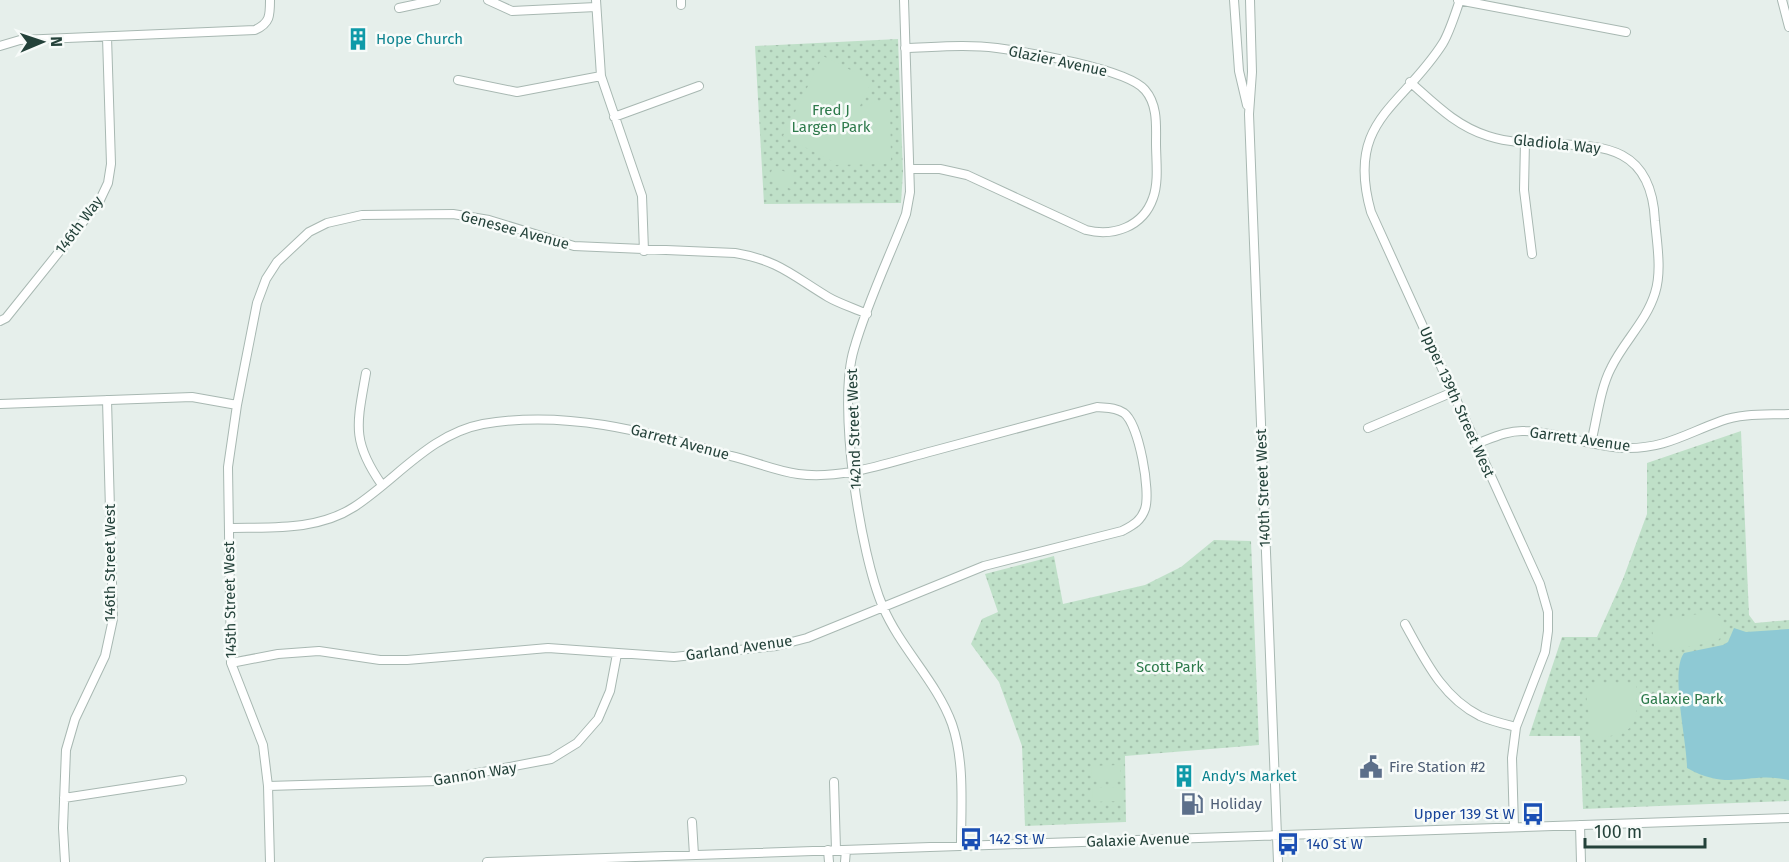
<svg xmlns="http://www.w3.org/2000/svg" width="1789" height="862" font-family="'Fira Sans',sans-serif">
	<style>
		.grass { fill: url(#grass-dots) }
		.garden { fill: #bfe0c8 }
		.water { fill: #8ec9d4 }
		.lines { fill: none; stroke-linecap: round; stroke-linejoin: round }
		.minor-casing { stroke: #a8b8b2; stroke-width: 10 }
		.minor { stroke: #fff; stroke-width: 8 }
		.labels { text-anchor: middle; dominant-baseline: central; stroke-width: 5; stroke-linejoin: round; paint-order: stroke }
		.culture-label { font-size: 15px; fill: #0d838f; stroke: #f7fbf9; text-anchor: start }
		.street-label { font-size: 15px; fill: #24423a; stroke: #f7fbf9 }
		.park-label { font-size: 15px; fill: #2d7a4b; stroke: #f7fbf9 }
		.service-label { font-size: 15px; fill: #4e5e75; stroke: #f7fbf9; text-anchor: start }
		.transit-label { font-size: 15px; fill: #164399; stroke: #f7fbf9; text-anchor: start }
	</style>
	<defs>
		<pattern id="grass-dots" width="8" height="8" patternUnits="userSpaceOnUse" patternTransform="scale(1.5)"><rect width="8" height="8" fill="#bfe0c8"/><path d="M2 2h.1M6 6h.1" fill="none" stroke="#a4c1ad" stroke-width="1.8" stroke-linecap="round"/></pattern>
	</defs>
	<rect width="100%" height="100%" fill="#e6efeb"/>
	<path class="grass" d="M 898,39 L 903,172 L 901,203 L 764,204 L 755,46 Z
		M 1741,431 L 1749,615 L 1755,623 L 1789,620 L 1789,801 L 1583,809 L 1580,736 L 1529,736 L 1562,637 L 1597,637 L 1623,579 L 1647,514 L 1647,463 Z
		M 1214,540 L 1251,541 L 1259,745 L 1125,756 L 1126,822 L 1025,826 L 1022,746 L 999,682 L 971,644 L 982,619 L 998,612 L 985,574 L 1054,556 L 1063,604 L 1145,585 L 1181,567 Z"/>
	<path class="garden" d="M 823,56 L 872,81 L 859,108 L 877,101 L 890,101 L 891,160 L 885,164 L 833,165 L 832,161 L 783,136 Z
		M 773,167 L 796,176 L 791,189 L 768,180 Z
		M 1712,612 L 1720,616 L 1723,634 L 1717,642 L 1664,650 L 1654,646 L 1652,627 L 1658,620 Z
		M 1597,685 L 1636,685 C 1639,730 1634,734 1589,739 L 1589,715 L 1586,694 Z
		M 1120,765 L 1121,779 L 1092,780 L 1091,766 Z
		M 1121,787 L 1121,801 L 1093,802 L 1092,788 Z"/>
	<path class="water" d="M 1734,628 L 1746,632 L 1789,629 L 1789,780 C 1747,771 1730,792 1687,768 C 1687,741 1670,671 1684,653 L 1723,645 L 1728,642 Z"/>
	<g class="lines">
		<g class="minor-casing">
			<path id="minor" d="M 488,0 L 512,11 L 596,7
				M 596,0 L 601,76 L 642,196 L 644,251
				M 681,0 L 681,5
				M 904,0 L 910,192 L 906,214 C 889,258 867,303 854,349 C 837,404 860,554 883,607 C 901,649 937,682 952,724 C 965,762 961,807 961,846
				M 1234,0 L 1239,71 L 1247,105
				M 1250,0 L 1252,72 L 1249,114 L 1278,862
				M 1458,0 L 1626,32
				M 1460,0 C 1455,14 1450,31 1443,43 C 1402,108 1345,120 1371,212 L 1540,584 L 1548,612 L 1548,631 L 1545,652 L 1516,727 L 1512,758 L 1514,827
				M 1782,0 L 1789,27
				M 399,8 L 436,0
				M 0,46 L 20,40 L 255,30 C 270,23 270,16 270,0
				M 905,48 C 936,47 967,44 997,48 C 1027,52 1128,69 1145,90 C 1158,105 1156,126 1156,143 C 1156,160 1159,182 1153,198 C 1143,227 1113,237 1086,230 L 967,175 L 940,169 L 910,169
				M 458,80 L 517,92 L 601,76
				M 1410,82 C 1435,104 1456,126 1488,136 C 1556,158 1650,115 1655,221 C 1657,244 1662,271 1655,293 C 1646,322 1624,341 1611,368 C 1600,389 1597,419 1591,443
				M 614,117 L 699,86
				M 1525,141 L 1524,190 L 1532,254
				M 0,321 L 6,318 L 99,202 L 108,183 L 111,164 L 107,37
				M 366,373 C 357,424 351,441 382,485
				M 0,404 L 192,397 L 237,405
				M 1368,428 L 1453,392
				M 1476,444 C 1492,438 1508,430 1525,431 C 1558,432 1591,447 1625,448 C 1664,449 1685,434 1721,421 C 1742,413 1767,415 1789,414
				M 229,528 C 270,527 317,531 354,507 C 397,479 430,434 483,424 C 569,409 649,433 731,456 C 753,461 776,471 798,474 C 843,480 890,462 933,451 C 987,436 1042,422 1097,407 C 1106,408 1115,407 1124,413 C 1139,424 1151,492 1145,509 C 1141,521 1133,525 1122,531 L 984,566 L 807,638 L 776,646 L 674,657 L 548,648 L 407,660 L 380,660 L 319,651 L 278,654 L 231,663
				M 1405,624 C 1425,660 1442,697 1480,716 C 1491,721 1504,724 1516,727
				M 834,782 L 836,850
				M 268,786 L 436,781 L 551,759 L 577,743 L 598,719 L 610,691 L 617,654
				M 64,798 L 182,780
				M 692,822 L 694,855
				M 1580,825 L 1581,862
				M 828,850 L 829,862
				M 65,862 L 63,828 L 66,750 L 75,719 L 105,656 L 113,619 L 107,400
				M 270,862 L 268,786 L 263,745 L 231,663 L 228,467 L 237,405 L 257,303 L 266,279 L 277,262 L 309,232 L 327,223 L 362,215 L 453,214 L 489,220 L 574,246 L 735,253 C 778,260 793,276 828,297 C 840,304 854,308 867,314
				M 487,862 L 1789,818
				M 845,862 L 846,850"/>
		</g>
		<use href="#minor" class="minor"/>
	</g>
	<defs>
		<g id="building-bare" transform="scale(1.8)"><path d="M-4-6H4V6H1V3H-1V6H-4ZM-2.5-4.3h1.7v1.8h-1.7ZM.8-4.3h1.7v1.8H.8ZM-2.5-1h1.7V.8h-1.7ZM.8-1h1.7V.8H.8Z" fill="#0f9aa8" stroke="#f7fbf9" stroke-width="2.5" paint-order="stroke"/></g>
		<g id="civic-bare" transform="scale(1.8)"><path d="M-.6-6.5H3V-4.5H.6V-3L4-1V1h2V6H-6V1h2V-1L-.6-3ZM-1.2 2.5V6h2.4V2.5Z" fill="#5c6f8a" stroke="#f7fbf9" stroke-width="2.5" paint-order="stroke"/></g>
		<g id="fuel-bare" transform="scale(1.8)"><path d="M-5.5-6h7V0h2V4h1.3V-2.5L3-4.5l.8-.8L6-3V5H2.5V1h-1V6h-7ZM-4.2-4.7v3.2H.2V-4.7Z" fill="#5c6f8a" stroke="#f7fbf9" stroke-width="2.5" paint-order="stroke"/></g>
		<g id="bus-bare" transform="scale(1.8)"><path d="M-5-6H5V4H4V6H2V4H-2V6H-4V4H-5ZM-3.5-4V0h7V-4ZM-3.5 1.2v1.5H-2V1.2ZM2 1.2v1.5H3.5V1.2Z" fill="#1a4fb4" stroke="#f7fbf9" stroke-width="2.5" paint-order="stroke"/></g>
	</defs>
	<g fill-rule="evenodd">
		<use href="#building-bare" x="358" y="39"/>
		<use href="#civic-bare" x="1371" y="767"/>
		<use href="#building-bare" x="1184" y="776"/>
		<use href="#fuel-bare" x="1192" y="804"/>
		<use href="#bus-bare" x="1533" y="814"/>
		<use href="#bus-bare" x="971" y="839"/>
		<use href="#bus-bare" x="1288" y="844"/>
	</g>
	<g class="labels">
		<g class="culture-label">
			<text x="376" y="39">Hope Church</text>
			<text x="1202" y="776">Andy's Market</text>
		</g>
		<g class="street-label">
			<text transform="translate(1058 61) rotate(12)">Glazier Avenue</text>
			<text transform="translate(1557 144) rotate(6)">Gladiola Way</text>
			<text transform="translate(79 225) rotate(-53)">146th Way</text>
			<text transform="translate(515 230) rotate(15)">Genesee Avenue</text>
			<text transform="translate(1457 402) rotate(66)">Upper 139th Street West</text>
			<text transform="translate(854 429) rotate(-92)">142nd Street West</text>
			<text transform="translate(1580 439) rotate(8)">Garrett Avenue</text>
			<text transform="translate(680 442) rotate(15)">Garrett Avenue</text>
			<text transform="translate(1263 488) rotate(-92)">140th Street West</text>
			<text transform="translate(110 563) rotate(-90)">146th Street West</text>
			<text transform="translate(230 600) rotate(-91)">145th Street West</text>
			<text transform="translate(739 648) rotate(-8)">Garland Avenue</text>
			<text transform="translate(475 774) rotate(-9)">Gannon Way</text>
			<text transform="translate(1138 840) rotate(-2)">Galaxie Avenue</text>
		</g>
		<g class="park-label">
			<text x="831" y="110">Fred J<tspan x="831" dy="17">Largen Park</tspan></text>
			<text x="1170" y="667">Scott Park</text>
			<text x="1682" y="699">Galaxie Park</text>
		</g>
		<g class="service-label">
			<text x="1389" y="767">Fire Station #2</text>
			<text x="1210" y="804">Holiday</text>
		</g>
		<g class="transit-label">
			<text x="1515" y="814" text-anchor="end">Upper 139 St W</text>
			<text x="989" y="839">142 St W</text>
			<text x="1306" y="844">140 St W</text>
		</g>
	</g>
	<g transform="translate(42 42) rotate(88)" stroke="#f7fbf9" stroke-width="4.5" paint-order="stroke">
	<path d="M0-4.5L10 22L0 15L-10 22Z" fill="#24423a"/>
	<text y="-9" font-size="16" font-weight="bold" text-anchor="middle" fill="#24423a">N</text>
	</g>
	<path d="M1585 838v9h120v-9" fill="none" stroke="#24423a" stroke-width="3"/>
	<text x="1594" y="838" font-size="18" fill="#24423a" stroke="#f7fbf9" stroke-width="4.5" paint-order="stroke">100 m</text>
</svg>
